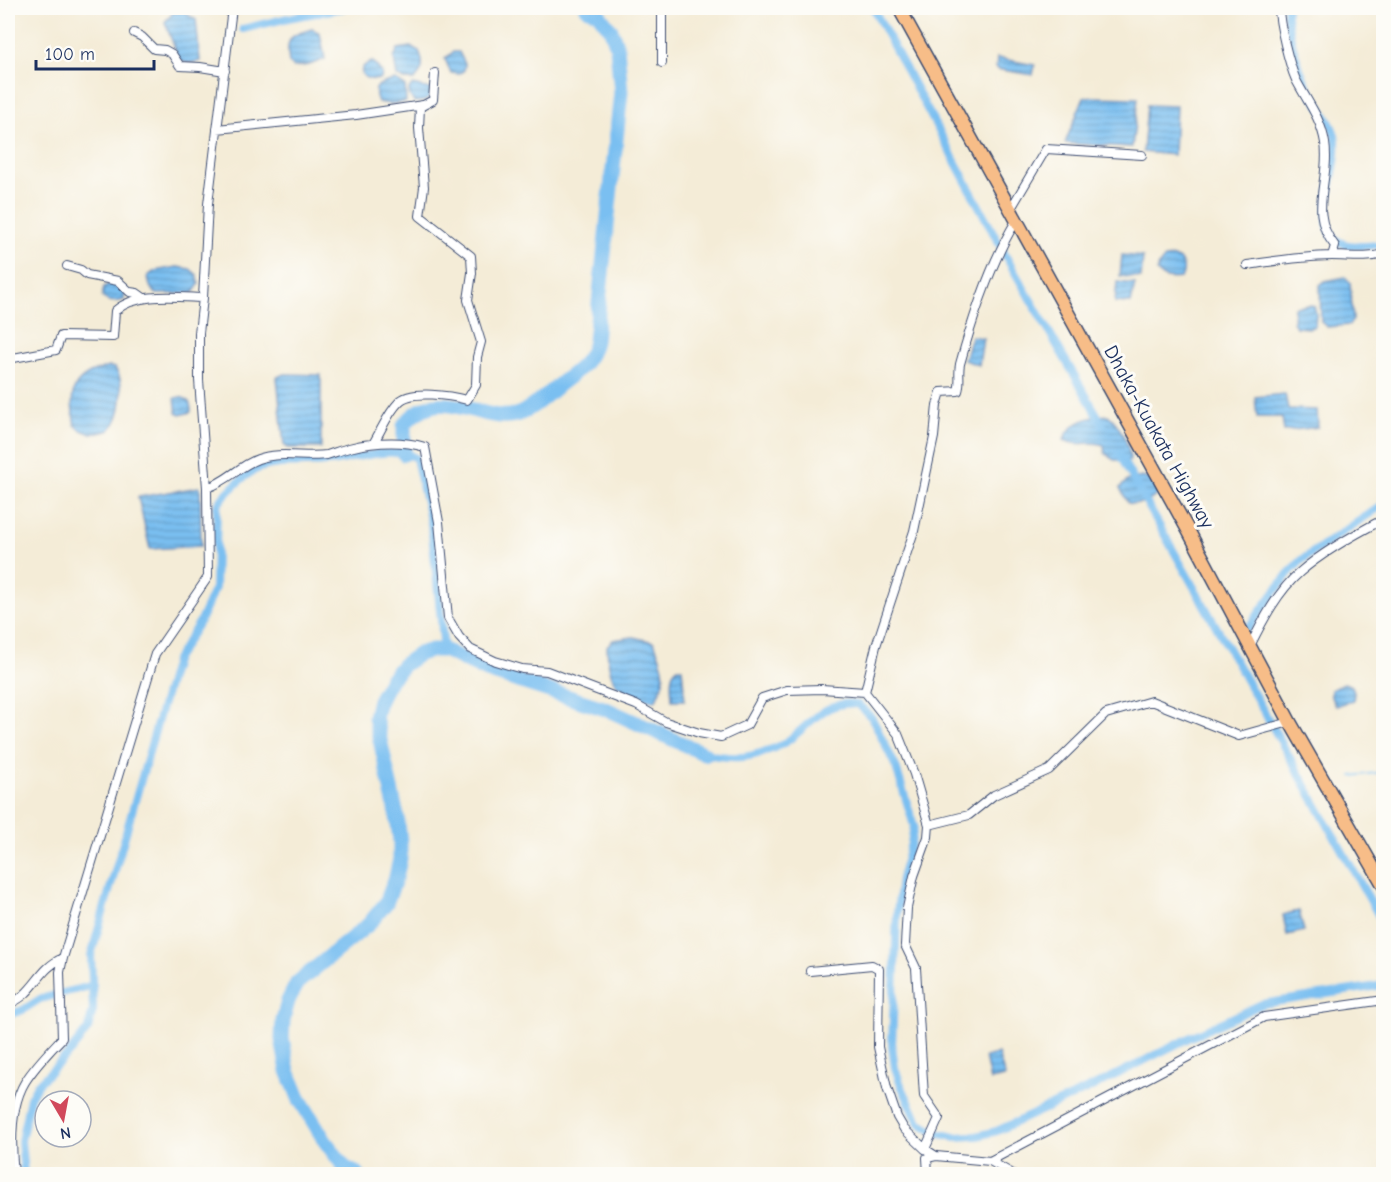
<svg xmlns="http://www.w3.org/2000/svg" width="1391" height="1182" font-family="'Comic Neue',sans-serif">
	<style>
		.water { fill: url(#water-rules); stroke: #4a77a8; stroke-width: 1.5 }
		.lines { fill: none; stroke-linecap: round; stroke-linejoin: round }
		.stream { stroke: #7abff1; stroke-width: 2 }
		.canal { stroke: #7abff1; stroke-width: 8 }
		.river { stroke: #7abff1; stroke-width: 15 }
		.minor-casing { stroke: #3c4b70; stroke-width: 10 }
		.primary-casing { stroke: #3c4b70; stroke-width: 15 }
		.minor { stroke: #fff; stroke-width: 8 }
		.primary { stroke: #f7bd88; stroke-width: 12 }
		.labels { text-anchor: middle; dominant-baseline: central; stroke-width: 6; stroke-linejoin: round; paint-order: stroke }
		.street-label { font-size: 20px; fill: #1b2f5e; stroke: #fdfcf7 }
	</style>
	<defs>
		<pattern id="water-rules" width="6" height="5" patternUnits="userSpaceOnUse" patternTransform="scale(1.5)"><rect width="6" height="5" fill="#7abff1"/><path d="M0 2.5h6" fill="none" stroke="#639cc6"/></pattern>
	</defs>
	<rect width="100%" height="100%" fill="#fdfcf7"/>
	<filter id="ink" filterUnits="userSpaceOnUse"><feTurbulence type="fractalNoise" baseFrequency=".0167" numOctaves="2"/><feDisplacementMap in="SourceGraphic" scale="12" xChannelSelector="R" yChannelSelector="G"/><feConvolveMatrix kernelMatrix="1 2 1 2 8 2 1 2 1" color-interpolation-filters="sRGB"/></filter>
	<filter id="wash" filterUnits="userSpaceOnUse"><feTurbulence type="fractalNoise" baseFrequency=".008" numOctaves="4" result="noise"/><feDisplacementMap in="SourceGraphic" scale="24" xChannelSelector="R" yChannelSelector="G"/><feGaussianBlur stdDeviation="1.35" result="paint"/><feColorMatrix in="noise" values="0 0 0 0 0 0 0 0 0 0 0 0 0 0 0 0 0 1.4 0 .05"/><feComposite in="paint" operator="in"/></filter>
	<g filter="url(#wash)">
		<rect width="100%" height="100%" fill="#f4ecd7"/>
		<path class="water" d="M 184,12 L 196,20 L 200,61 C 190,63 184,65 178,57 L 165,22 L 173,13 Z
			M 312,29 L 320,33 L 325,59 L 309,65 L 294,67 L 289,63 C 286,38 288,36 312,29 Z
			M 411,47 L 419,51 C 424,63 424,71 414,80 L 405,80 L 397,76 L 394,58 L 398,49 Z
			M 453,52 L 459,52 L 465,64 L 464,70 L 459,74 L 451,73 L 445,59 Z
			M 997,58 L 1035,65 L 1033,75 L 996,69 Z
			M 373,62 L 382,73 L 381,79 C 360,83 354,66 373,62 Z
			M 396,80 L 405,86 L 406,102 L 389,104 L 378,102 C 370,84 382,83 396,80 Z
			M 413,85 L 430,89 L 430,97 L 424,101 L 414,102 L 410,96 L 409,89 Z
			M 1084,97 L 1138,98 L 1132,147 L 1065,143 Z
			M 1147,105 L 1176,106 L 1174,155 L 1143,152 Z
			M 1122,255 L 1143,257 L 1141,278 L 1120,276 Z
			M 1173,257 L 1180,260 C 1184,266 1185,271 1181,278 C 1172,279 1164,280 1157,272 L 1159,265 L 1165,258 Z
			M 177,267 L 190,269 L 197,275 L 199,284 L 193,293 L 157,294 C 150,290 149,284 148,276 L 155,271 Z
			M 1345,277 L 1350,282 L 1353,320 L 1349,325 L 1327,327 L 1321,322 L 1320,285 L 1325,281 Z
			M 1117,282 L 1135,284 L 1131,303 L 1115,302 Z
			M 109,284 C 117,284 121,286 125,293 L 124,300 C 115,302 109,303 102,297 L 104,287 Z
			M 1310,305 L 1314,306 L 1316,313 L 1315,326 L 1310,328 L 1296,327 L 1293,321 L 1294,307 Z
			M 971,336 L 983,338 L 979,365 L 964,360 Z
			M 109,367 L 115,368 C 126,384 122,416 110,430 C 96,434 86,436 75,425 C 68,391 72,375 109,367 Z
			M 285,374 L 321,375 L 321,448 L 288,448 L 284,445 L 277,377 Z
			M 1285,394 L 1288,409 L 1317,410 L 1318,427 L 1284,431 L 1282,417 L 1257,417 L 1255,397 Z
			M 180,397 C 189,399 191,403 191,412 L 180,415 L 177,413 L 175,398 Z
			M 1108,415 C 1119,423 1130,446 1130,460 L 1114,460 L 1105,453 L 1104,445 C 1090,439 1079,448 1064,440 C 1070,421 1090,417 1108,415 Z
			M 1142,477 L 1154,481 L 1159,491 C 1153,502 1140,505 1128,503 L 1120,488 L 1127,481 Z
			M 200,487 L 201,546 L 150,549 L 138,497 Z
			M 633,637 L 654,642 C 664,666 669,678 655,701 C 617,693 609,686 607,646 L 613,640 Z
			M 678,668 L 682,668 L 685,700 L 672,700 C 672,689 668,674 678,668 Z
			M 1344,683 L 1352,686 L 1354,693 L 1353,700 L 1336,706 L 1331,697 L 1331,690 Z
			M 1299,911 L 1304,931 L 1287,935 L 1283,915 Z
			M 998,1054 L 1005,1077 L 990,1080 L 985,1057 Z"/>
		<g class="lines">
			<path class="stream" d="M 1352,776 L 1384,772"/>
			<path class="canal" d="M 873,8 L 1010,264 L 1103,425
				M 1287,8 C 1285,27 1299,70 1308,87 C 1317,103 1330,118 1335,135 C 1342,165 1316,210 1332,235 C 1341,250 1369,246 1384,244
				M 243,29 L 288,18 L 343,8
				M 1118,452 L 1384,925
				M 1248,628 L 1288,574 L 1303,559 L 1384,504
				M 705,754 C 730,758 745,760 769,750 C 775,748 781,746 786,742 C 811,725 824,699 858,704 L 872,718 L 896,767 L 914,826 L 911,843 L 901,879 L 897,913 L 892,1046 L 895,1068 L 901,1085 L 915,1115 L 920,1123 L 936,1133 L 955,1137 L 977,1136 L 997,1131 L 1090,1088 L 1191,1037 L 1262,1004 L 1384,985
				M 8,1015 L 23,1010 L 40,999 L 93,985
				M 24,1174 L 21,1141 L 30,1098 L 37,1085 L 71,1051 L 88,1029 L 93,1010 L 91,955 L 175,661 L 200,621 L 215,588 L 217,507 C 222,495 247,472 260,468 C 280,461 309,464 330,462 C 355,459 391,445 416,458 L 431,523 L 444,650
				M 339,1174 L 345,1168"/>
			<path class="river" d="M 404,454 L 404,425 C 441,380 478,424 516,415 C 530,411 550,392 561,383 C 577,371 591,361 595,341 L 621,92 L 617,47 L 611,30 L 598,13 L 587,8
				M 358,1174 L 345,1168 L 325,1141 L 299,1098 L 288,1071 L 282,1039 L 283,1020 L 288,1001 L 297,983 L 369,924 L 386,903 L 396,877 L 400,859 L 400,841 L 397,816 L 375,717 L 379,700 L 391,679 L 403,665 L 419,654 L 432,650 L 444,650 L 487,671 L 606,709 L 705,754"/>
		</g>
	</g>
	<g filter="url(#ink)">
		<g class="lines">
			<g class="minor-casing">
				<path id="minor" d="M 662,8 L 662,63
					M 1279,8 C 1279,24 1289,64 1296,80 C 1307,101 1321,118 1325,143 C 1331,181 1307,212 1335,246 L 1332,256
					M 134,33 L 142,37 L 154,49 L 165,50 L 172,54 L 180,66 L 200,67 L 225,71
					M 217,129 L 356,115 L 423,105
					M 1010,210 L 1046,149 L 1142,155
					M 1247,265 C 1275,261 1303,256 1332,256 C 1350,256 1366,259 1384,254
					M 67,266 L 81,270 L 87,275 L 118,281 L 130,292 L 137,293 L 144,298
					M 8,359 L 56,350 L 61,336 L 113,337 L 115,311 C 136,292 176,297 203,298
					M 374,442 C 382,429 388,413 399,402 C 410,389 452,396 467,400 L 476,385 L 477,357 L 481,342 L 468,300 L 472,273 L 471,256 L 420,216 L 424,187 L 419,128 L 420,107 L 433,100 L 435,73
					M 207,488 C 228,481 239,466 258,459 C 280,451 304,458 327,455 C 334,453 341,450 349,448 C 374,442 400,440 425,447 L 439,522 L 448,618 L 459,637 L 470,649 L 495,661 L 522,669 L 547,671 L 636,705 L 666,722 L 699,733 L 721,737 L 747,725 L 762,698 L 787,690 L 822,689 L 865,692 L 898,734 L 914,774 L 929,825 L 928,837 L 914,876 L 907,908 L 905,945 L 916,968 L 924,1096 L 939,1118 L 925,1149
					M 1250,646 C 1263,620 1278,591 1300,572 C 1324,551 1355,534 1384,519
					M 865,692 L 876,646 L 914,531 L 934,437 L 937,405 L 941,392 L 958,391 C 961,382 958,373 960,364 C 973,317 991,262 1016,221
					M 929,825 L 969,815 L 994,795 L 1049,770 L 1106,714 L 1151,701 L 1239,736 L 1290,722
					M 810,971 L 872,965 L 879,969 L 878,1047 L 887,1088 L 897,1117 L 904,1129 L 925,1149 L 936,1156 L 990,1161 L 1264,1017 L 1384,1000
					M 8,1004 C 35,995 37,969 63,958
					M 990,1161 L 1013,1174
					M 14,1174 C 11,1146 10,1107 25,1082 C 35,1066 49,1052 62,1038 L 60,972 L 63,958 L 155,654 L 208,577 L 207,488 L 199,380 L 199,333 L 203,298 L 208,204 L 232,8
					M 928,1174 L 927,1158 L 936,1156"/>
			</g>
			<g class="primary-casing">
				<path id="primary" d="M 899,8 L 1188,530 L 1290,722 L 1384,886"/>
			</g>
			<use href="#minor" class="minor"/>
			<use href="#primary" class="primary"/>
		</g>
	</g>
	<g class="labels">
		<g class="street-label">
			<text transform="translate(1159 437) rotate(61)">Dhaka-Kuakata Highway</text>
		</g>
	</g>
	<rect width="1391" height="1182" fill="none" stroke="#fdfcf7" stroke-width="30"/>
	<g transform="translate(63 1119) rotate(170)"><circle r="28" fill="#fdfcf7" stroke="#a3aaba" stroke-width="1.5"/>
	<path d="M0-4.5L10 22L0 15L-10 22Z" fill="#d1495b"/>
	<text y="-9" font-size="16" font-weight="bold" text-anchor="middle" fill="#1b2f5e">N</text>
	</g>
	<path d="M36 60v9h118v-9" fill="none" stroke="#1b2f5e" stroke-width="3"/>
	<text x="45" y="60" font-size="18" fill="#1b2f5e" stroke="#fdfcf7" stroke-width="4.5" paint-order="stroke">100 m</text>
</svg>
